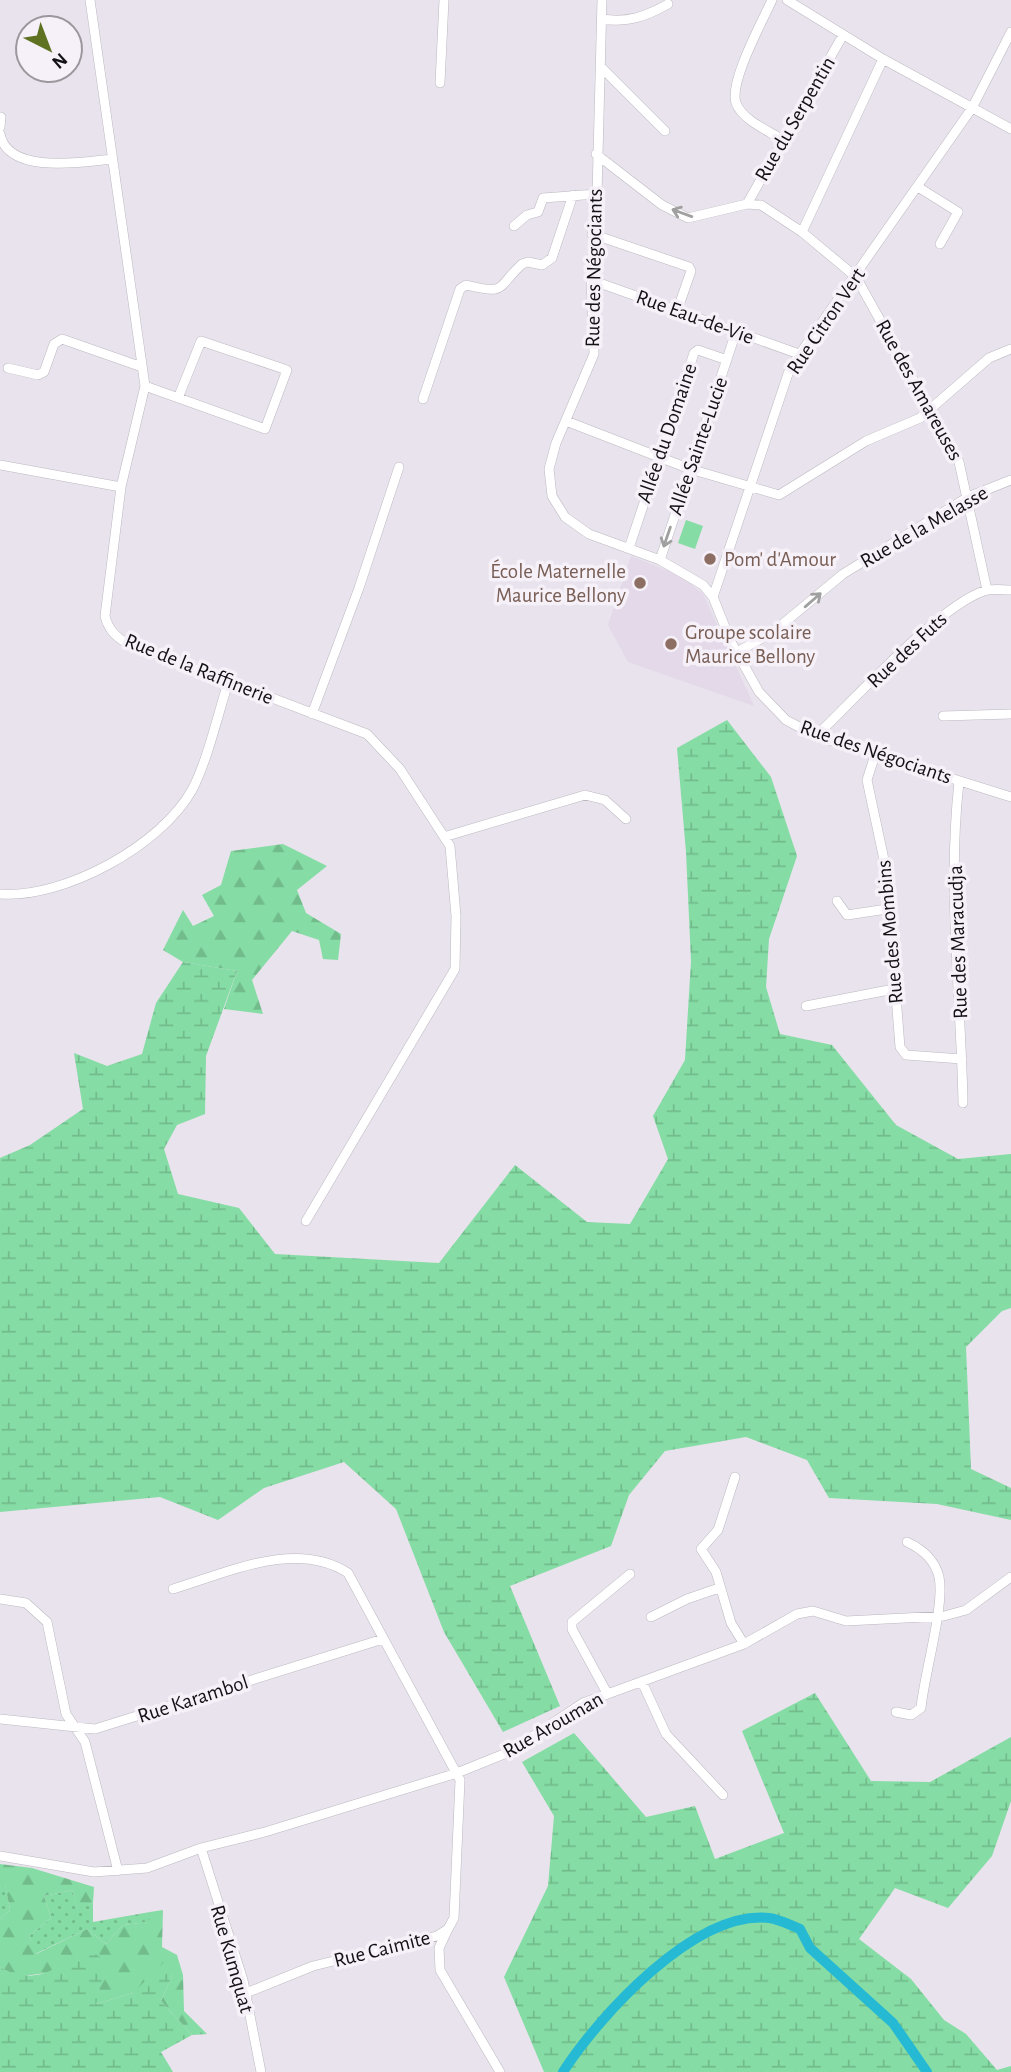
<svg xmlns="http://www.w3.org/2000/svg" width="1011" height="2072" font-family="'Alegreya Sans',sans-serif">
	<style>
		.built { fill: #e3d9e9 }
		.grass { fill: url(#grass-dots) }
		.forest { fill: url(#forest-firs) }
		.wetland { fill: url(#wetland-marsh) }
		.park { fill: #85dca4 }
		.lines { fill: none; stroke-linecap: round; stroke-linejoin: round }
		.canal { stroke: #26b9d4; stroke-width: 10 }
		.street-casing { stroke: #bdb8c0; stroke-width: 10 }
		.street { stroke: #fff; stroke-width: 9 }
		.oneway { stroke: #a1a0a1 }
		.education-dot { fill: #8d6e63; stroke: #f6f0f9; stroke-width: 2.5 }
		.labels { text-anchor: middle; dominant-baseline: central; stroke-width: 7; stroke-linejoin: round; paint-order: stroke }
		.street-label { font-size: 21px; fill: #131114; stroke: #f6f0f9 }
		.education-label { font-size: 21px; fill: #785e54; stroke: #f6f0f9; text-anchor: start }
	</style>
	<defs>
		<pattern id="grass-dots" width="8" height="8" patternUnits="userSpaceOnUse" patternTransform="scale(1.75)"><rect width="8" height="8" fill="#85dca4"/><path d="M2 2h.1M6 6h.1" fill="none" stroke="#72bc8c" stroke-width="1.8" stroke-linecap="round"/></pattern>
		<pattern id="forest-firs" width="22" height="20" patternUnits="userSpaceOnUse" patternTransform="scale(1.75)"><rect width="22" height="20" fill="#85dca4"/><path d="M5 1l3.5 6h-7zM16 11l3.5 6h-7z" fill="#72bc8c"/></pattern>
		<pattern id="wetland-marsh" width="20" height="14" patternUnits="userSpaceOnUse" patternTransform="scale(1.75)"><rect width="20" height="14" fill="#85dca4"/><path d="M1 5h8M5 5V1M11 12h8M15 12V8" fill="none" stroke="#72bc8c"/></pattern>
	</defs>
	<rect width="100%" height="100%" fill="#e8e3ec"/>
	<path class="built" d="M 631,556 L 681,576 L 703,594 L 754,706 L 628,662 L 608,625 Z"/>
	<path class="grass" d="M 0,1883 L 5,1883 L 10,1910 L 0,1919 Z
		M 72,1890 L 78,1909 L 93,1903 L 93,1922 L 150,1912 L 149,1922 L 123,1925 L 106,1944 L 87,1929 L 35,1954 L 29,1936 L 51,1918 L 44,1896 Z"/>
	<path class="forest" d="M 283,844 L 327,866 L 297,890 L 306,913 L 341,934 L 338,960 L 323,959 L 319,940 L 292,931 L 252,980 L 263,1014 L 224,1009 L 237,971 L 183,962 L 163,950 L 183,910 L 193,926 L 214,916 L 202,895 L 221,885 L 231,851 Z
		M 0,1864 L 32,1868 L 94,1887 L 93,1903 L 78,1910 L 72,1890 L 44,1896 L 51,1918 L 29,1936 L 36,1954 L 87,1929 L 106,1944 L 123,1925 L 148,1922 L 150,1912 L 163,1910 L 162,1947 L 177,1955 L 183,1975 L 184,2011 L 207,2034 L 192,2035 L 161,2001 L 173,1974 L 133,1993 L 96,2004 L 53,1972 L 17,1977 L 0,1967 L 0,1919 L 10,1910 L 5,1884 L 0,1883 Z"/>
	<path class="wetland" d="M 727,720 L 771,777 L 797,856 L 769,939 L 766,987 L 780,1034 L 832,1045 L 896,1125 L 958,1159 L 1011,1154 L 1011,1308 L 1002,1311 L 966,1347 L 971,1469 L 1011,1488 L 1011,1520 L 937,1504 L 829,1498 L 807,1460 L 746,1437 L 665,1451 L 629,1495 L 611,1546 L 510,1586 L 560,1706 L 503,1732 L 444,1632 L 396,1509 L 344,1462 L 264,1488 L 218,1520 L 160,1497 L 0,1512 L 0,1158 L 30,1145 L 83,1109 L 74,1053 L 107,1066 L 142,1054 L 156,1003 L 183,962 L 237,971 L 206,1056 L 205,1114 L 177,1125 L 164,1149 L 178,1194 L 239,1208 L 275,1254 L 439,1263 L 515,1165 L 587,1222 L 630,1224 L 668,1159 L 653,1116 L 685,1060 L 691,961 L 686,852 L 677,748 Z
		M 815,1693 L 871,1781 L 930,1782 L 1011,1737 L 1011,1801 L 992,1856 L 948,1908 L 895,1888 L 859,1939 L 911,1979 L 944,2020 L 966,2034 L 997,2070 L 1011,2066 L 1011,2072 L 544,2072 L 504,1977 L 548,1886 L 554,1816 L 522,1762 L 574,1733 L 646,1817 L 695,1806 L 715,1859 L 784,1833 L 742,1731 Z
		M 86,1948 L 106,1961 L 96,2004 L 133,1993 L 164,1962 L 173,1974 L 161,2001 L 192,2035 L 161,2052 L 173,2072 L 0,2072 L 0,1967 C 34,1987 57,1969 86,1948 Z"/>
	<path class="park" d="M 686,520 L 703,526 L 695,549 L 678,543 Z"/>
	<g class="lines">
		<path class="canal" d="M 563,2072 C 599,2016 695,1910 769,1918 C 779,1919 790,1925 800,1929 L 810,1948 L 893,2023 L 927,2072"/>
		<g class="street-casing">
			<path id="street" d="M 90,0 L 145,386 L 121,487 L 105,616 C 108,629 115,637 127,643 L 367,734 L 400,769 L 450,846 L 456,916 L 455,969 L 306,1221
				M 602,0 L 597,194 L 591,280 L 594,354 L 556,443 L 549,469 L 552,496 L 565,517 L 589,534 L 660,560 L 703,585 L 713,597 L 731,642 L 759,692 L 786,720 L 816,736 L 1011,797
				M 772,0 C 762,22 729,82 736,103 C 742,120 769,131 783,140
				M 787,0 L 883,59 L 1011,129
				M 602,19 C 627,23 645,17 668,4
				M 601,67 L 665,131
				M 440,83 L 444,0
				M 0,127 L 1,117
				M 0,134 C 8,175 83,162 112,159
				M 596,154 L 662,205 L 688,218 L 747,204 L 761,205 L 802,232 L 856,277 L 959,462 L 987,590
				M 918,187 L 958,212 L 940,244
				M 747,204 L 843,35
				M 514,226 L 527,215 L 538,212 L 543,198 L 597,194
				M 802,232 L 883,59
				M 592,234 L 689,267 L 691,271 L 677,311
				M 591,280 L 799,354
				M 8,368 L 38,375 L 44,372 L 54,344 L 62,339 L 142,367
				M 145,386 L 265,429 L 287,370 L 201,341 L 178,398
				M 423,399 L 460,289 L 466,285 C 507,295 496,288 522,264 L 528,262 L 542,265 L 552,258 L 573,195
				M 566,421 L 690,469 L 779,495 L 866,441 L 920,418 L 989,358 L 1011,349
				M 0,465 L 121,487
				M 629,548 L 694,353 L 698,350 L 727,360
				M 660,560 L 736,332
				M 713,597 L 790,368 L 972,108 L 1011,32
				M 737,652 L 773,632 L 843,574 L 968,497 L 1011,480
				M 312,714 L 359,588 L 399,467
				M 943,716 L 1011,714
				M 816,736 C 854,700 939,606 984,591 C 992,588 1002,590 1011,590
				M 875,755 L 867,780 L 886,869 L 900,1047 L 906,1055 L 962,1059
				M 959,782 C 947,888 961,996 963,1103
				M 447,836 L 585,795 L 605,800 L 626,819
				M 0,894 C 63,899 161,846 192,790 C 207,762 218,714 228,683
				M 837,901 L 847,915 L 887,909
				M 806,1006 L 894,989
				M 735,1477 L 718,1530 L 701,1549 L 716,1572 L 731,1623 L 744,1644
				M 173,1589 C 227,1573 296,1539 348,1573 L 460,1780 L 454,1918 L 448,1929 L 437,1936 L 313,1966 L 246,1993
				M 0,1599 L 26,1603 L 47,1622 L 66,1714 L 85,1742 L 118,1871
				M 651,1617 L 687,1599 L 719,1588
				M 642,1682 L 666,1734 L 723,1795
				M 607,1693 L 572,1629 L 572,1622 L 630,1574
				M 896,1712 L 911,1715 L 921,1708 C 924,1675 945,1605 939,1577 C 935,1560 922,1549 907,1542
				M 0,1719 L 95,1729 L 383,1639
				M 201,1848 L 243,1980 L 261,2072
				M 0,1856 L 94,1872 L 147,1868 L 201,1848 L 265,1832 L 457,1773 L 509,1752 L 583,1703 L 744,1644 L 797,1614 L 813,1611 L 846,1621 L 944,1616 L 966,1610 L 1011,1577
				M 447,1931 L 439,1948 L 440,1970 L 500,2072"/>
		</g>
		<use href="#street" class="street"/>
	</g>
	<defs><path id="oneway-shaft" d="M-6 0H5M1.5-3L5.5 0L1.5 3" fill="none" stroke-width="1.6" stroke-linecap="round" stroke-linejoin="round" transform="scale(1.75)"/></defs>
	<g class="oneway">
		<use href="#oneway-shaft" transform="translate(682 213) rotate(-160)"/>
		<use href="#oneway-shaft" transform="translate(667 537) rotate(109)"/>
		<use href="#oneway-shaft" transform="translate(813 600) rotate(-41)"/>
	</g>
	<g class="education-dot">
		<circle cx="710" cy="559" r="7"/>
		<circle cx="640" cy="583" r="7"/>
		<circle cx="671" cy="644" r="7"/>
	</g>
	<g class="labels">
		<g class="street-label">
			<text transform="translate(795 119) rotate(-60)">Rue du Serpentin</text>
			<text transform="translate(594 268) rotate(-89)">Rue des Négociants</text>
			<text transform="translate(695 317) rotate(20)">Rue Eau-de-Vie</text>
			<text transform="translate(826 321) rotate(-56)">Rue Citron Vert</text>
			<text transform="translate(919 390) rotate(61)">Rue des Amareuses</text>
			<text transform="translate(667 433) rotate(-71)">Allée du Domaine</text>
			<text transform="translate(698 446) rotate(-71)">Allée Sainte-Lucie</text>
			<text transform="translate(924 527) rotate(-30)">Rue de la Melasse</text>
			<text transform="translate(907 650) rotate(-43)">Rue des Futs</text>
			<text transform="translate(199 669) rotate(22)">Rue de la Raffinerie</text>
			<text transform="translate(876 752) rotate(19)">Rue des Négociants</text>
			<text transform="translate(890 932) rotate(-95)">Rue des Mombins</text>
			<text transform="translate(958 942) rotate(-92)">Rue des Maracudja</text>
			<text transform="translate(193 1699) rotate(-18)">Rue Karambol</text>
			<text transform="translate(553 1725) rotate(-30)">Rue Arouman</text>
			<text transform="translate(382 1949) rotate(-14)">Rue Caimite</text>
			<text transform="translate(232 1959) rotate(74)">Rue Kumquat</text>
		</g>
		<g class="education-label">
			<text x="724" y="559">Pom' d'Amour</text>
			<text x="626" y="571" text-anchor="end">École Maternelle<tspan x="626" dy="24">Maurice Bellony</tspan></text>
			<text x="685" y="632">Groupe scolaire<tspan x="685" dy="24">Maurice Bellony</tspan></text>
		</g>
	</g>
	<g transform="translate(49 49) rotate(138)"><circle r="33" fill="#f6f0f9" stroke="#9b979d" stroke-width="2"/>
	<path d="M0-5L12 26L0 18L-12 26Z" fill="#5e7221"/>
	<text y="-10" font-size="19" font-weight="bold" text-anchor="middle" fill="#131114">N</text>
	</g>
</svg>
